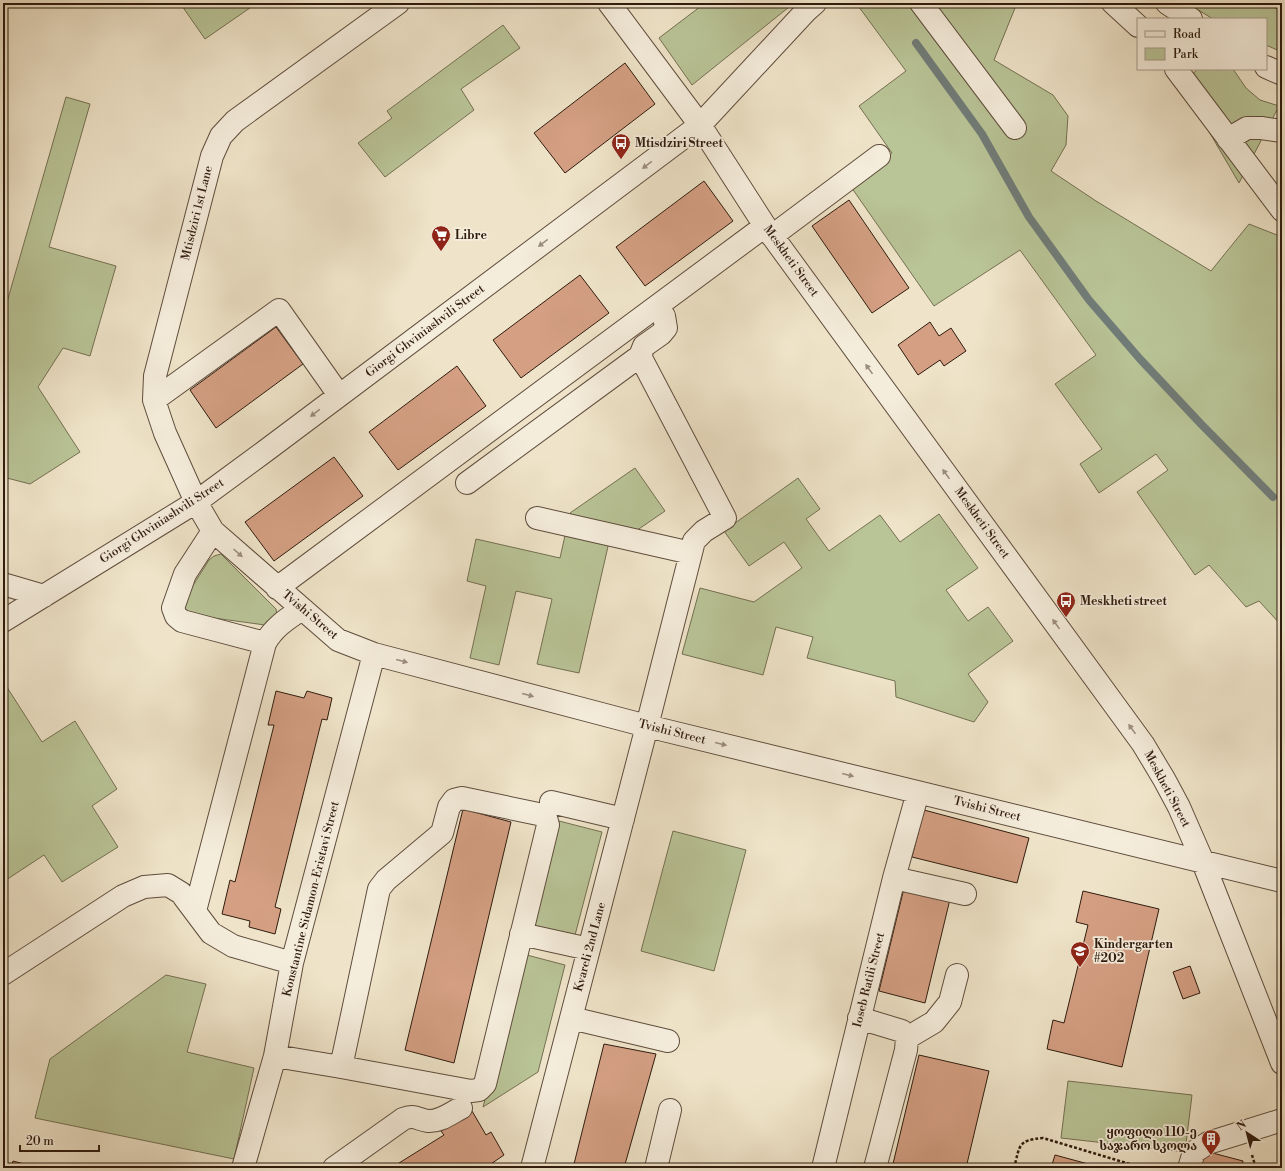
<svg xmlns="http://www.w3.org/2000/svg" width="1285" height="1171" font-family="'Libre Bodoni','Noto Serif Georgian',serif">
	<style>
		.green { fill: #b9c497; stroke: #747052 }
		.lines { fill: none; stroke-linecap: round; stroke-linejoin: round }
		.stream { stroke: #717c78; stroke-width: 8 }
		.building { fill: #d49f83; stroke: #2f1b0e }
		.minor-casing { stroke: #5f4d3d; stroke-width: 24 }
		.path { stroke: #2f1b0e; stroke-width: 2.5; stroke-dasharray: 3 2; stroke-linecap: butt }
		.minor { stroke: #f5eddc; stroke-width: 22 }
		.oneway { fill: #9c8e7f }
		.labels { text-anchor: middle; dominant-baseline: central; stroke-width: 3.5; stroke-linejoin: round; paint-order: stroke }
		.poi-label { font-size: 12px; font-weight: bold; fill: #2f1b0e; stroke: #f5eddc; text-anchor: start }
		.street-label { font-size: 12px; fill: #2f1b0e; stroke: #f5eddc }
	</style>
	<rect width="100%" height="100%" fill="#efe4c9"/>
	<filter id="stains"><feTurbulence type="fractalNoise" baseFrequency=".005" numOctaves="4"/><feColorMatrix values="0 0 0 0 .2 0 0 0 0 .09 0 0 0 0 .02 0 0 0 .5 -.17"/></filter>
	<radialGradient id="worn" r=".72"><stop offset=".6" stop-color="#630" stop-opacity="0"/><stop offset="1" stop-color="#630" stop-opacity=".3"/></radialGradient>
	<path class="green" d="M 180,3 L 257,3 L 205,39 Z
		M 705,3 L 794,3 L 692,85 L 659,38 Z
		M 856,3 L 1017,3 L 994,60 L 1053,95 L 1068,116 L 1066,145 L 1051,171 L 1096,201 L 1211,271 L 1249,224 L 1282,237 L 1282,626 L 1259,601 L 1246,607 L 1209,565 L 1195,575 L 1137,492 L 1168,470 L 1156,454 L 1099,493 L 1080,464 L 1102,449 L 1055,384 L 1096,355 L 1020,250 L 934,306 L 849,184 L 892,153 L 859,106 L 906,71 Z
		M 1187,3 L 1268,3 L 1282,12 L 1282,52 L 1266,45 L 1266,19 L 1213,19 Z
		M 503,25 L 520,48 L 461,89 L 474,110 L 385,177 L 358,143 L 392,118 L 387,111 Z
		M 1197,69 L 1233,69 L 1246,88 L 1260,100 L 1279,106 L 1239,183 L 1183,87 Z
		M 66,97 L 90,104 L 49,247 L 116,266 L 90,356 L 63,348 L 38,387 L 80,452 L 30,484 L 3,477 L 3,434 L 5,426 L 3,425 L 3,308 L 5,309 Z
		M 635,468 L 665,511 L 633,533 L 612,529 L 579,673 L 537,664 L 552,599 L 516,591 L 499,665 L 470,658 L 486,586 L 467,581 L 476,539 L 560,558 L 570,513 Z
		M 798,478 L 820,509 L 806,519 L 829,551 L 880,515 L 900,542 L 939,514 L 978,568 L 946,590 L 968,621 L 988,607 L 1013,641 L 968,674 L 988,702 L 974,722 L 896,697 L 895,681 L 807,658 L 813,637 L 776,627 L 763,675 L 682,654 L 700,588 L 754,602 L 802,568 L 784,542 L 749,566 L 724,531 Z
		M 221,554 L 276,609 L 277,615 L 265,625 L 192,615 L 180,606 L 209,560 L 214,556 Z
		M 3,681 L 42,742 L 75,721 L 117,789 L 92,806 L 118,847 L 62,882 L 44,855 L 3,882 Z
		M 559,821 L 602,832 L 574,939 L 532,928 Z
		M 673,831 L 746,850 L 714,971 L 641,951 Z
		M 523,954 L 565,965 L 538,1072 L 483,1107 Z
		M 166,975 L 206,984 L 187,1052 L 254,1068 L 234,1159 L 35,1118 L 50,1059 Z
		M 1068,1081 L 1192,1095 L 1185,1152 L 1061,1138 Z"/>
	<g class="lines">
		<path class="stream" d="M 916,43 L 982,134 L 1029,217 L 1089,300 L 1140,359 L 1201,424 L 1273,497"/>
	</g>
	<path class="building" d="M 625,63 L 655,104 L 565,173 L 534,133 Z
		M 704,181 L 733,221 L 645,286 L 616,247 Z
		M 849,200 L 909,288 L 872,313 L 812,226 Z
		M 580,275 L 609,313 L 521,378 L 493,340 Z
		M 930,322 L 939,336 L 951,328 L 966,351 L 944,366 L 940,360 L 918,375 L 898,345 Z
		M 276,327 L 303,364 L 216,428 L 190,390 Z
		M 457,366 L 486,406 L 398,470 L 369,432 Z
		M 334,457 L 363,496 L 274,561 L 245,522 Z
		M 276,691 L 304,698 L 307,691 L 332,698 L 327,720 L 322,719 L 275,907 L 281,909 L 275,934 L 249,927 L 250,921 L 222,914 L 230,880 L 235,882 L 274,725 L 268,725 Z
		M 463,809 L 511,822 L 454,1063 L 405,1050 Z
		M 924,810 L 1029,838 L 1017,883 L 912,857 Z
		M 905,884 L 951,895 L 925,1003 L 879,991 Z
		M 1083,891 L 1159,909 L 1122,1067 L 1047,1049 L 1053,1020 L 1064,1023 L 1088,925 L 1076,922 Z
		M 1190,966 L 1200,993 L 1183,999 L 1173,972 Z
		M 604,1044 L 656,1054 L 624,1168 L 573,1168 Z
		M 919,1055 L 989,1071 L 966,1168 L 892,1168 Z
		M 472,1111 L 486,1135 L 491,1132 L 504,1155 L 485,1168 L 391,1168 L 444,1135 L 441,1131 Z
		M 1201,1150 L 1243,1161 L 1242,1168 L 1197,1168 Z
		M 1055,1155 L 1103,1168 L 1051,1168 Z
		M 13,1161 L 39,1168 L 11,1168 Z"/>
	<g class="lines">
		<g class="minor-casing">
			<path id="minor" d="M 398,3 L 235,121 L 221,136 L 212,156 L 155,376 L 154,400 L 165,433 L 196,502 L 213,531 L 338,640 L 374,654 L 647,726 L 1282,881
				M 609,3 L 700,125 L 765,226 L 1143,744 L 1164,779 L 1179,807 L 1203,862 L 1282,1063
				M 921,3 L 1015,128
				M 1113,3 L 1138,26
				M 1167,3 L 1191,19
				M 1266,67 L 1282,74
				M 1176,69 L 1282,210
				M 1228,139 L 1247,128 L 1261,128 L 1282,131
				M 772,236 L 879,156
				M 154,400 L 279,310 L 339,395
				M 467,483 L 640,356
				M 537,518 L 691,553
				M 213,531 L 185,574 L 173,608 L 176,616 L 182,621 L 265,643
				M 3,584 L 44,596
				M 277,588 L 765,226
				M 3,621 L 196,502 L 268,449 L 700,125 L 806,11 L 815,3
				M 551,802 L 623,819
				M 894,878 L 965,894
				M 195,911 L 265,643 C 274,627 287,619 302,609
				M 521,934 L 589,949
				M 3,974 L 123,896 L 144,887 L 168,885 L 181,893 L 211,933 L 233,946 L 292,963
				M 571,1018 L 668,1041
				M 859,1018 L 902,1031 L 907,1038 L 906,1050 L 875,1168
				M 907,1038 L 934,1022 L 950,1002 L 957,975
				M 275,1056 L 341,1067 L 471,1091 L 479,1090 L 485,1084 L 548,825 L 546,818 L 543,815 L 462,798 L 454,800 L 449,807 L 442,833 L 386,880 L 379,889 L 341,1067
				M 243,1168 L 275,1056 L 292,963 L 374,654
				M 334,1168 L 403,1119 C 415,1114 418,1120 428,1121 C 440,1122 451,1113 461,1108
				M 532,1168 L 647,726 L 694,541 L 704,531 L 725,518 L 640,356 L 644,346 L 661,334 L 666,328 L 664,316 L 657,307
				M 656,1168 L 670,1110
				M 823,1168 L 894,878 L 918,792
				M 1189,1168 L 1194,1152 L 1208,1143 L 1282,1120"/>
		</g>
		<path class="path" d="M 1252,1155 L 1256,1168
			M 1014,1168 C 1020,1146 1017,1140 1043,1138 L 1143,1168"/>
		<use href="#minor" class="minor"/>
	</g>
	<defs><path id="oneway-solid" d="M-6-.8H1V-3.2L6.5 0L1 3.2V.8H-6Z"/></defs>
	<g class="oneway">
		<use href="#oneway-solid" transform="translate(647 165) rotate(143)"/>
		<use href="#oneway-solid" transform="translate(543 243) rotate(143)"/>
		<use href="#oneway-solid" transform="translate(869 369) rotate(-126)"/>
		<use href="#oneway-solid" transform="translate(315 413) rotate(143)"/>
		<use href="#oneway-solid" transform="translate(946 474) rotate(-126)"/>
		<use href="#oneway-solid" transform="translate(238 553) rotate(42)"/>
		<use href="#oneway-solid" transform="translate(1056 624) rotate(-126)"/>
		<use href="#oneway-solid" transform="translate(402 661) rotate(15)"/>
		<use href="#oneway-solid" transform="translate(528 695) rotate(15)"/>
		<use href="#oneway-solid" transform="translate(1132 729) rotate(-126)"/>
		<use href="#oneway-solid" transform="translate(721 744) rotate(14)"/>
		<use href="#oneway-solid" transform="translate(848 775) rotate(14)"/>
	</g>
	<defs>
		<g id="bus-pin" transform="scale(1)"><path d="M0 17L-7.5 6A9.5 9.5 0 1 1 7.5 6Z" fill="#8f2418" stroke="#f5eddc"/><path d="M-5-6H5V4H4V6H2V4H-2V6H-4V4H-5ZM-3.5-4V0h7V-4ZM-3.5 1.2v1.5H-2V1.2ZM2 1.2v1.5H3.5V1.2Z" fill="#fff"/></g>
		<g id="supermarket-pin" transform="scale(1)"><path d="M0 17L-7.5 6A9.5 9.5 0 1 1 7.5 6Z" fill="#8f2418" stroke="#f5eddc"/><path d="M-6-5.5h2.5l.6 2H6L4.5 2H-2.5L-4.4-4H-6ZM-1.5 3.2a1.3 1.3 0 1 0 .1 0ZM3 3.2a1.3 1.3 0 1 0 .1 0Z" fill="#fff"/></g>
		<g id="school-pin" transform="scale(1)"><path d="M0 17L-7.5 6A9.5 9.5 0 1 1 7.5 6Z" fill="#8f2418" stroke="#f5eddc"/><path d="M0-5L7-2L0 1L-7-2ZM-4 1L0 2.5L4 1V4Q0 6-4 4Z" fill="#fff"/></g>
		<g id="building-pin" transform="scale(1)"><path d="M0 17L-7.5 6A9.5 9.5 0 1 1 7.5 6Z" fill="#8f2418" stroke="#f5eddc"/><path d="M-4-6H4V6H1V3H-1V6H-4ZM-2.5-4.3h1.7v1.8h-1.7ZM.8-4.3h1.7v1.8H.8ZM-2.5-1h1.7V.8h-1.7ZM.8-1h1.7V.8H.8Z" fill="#fff"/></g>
	</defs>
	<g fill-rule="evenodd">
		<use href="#bus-pin" x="621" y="143"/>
		<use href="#supermarket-pin" x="441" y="235"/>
		<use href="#bus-pin" x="1066" y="601"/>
		<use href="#school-pin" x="1080" y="951"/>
		<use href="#building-pin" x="1211" y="1139"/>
	</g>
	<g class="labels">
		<g class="poi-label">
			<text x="635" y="143">Mtisdziri Street</text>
			<text x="455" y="235">Libre</text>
			<text x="1080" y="601">Meskheti street</text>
			<text x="1094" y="944">Kindergarten<tspan x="1094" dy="14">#202</tspan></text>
			<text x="1197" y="1132" text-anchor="end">ყოფილი 110-ე<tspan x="1197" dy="14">საჯარო სკოლა</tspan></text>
		</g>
		<g class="street-label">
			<text transform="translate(197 213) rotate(-76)">Mtisdziri 1st Lane</text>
			<text transform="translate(791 261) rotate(54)">Meskheti Street</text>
			<text transform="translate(425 331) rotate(-37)">Giorgi Ghviniashvili Street</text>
			<text transform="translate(162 521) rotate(-33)">Giorgi Ghviniashvili Street</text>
			<text transform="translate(982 523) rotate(54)">Meskheti Street</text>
			<text transform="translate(310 615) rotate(40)">Tvishi Street</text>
			<text transform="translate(672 732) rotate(14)">Tvishi Street</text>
			<text transform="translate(1167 789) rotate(62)">Meskheti Street</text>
			<text transform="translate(987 809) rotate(14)">Tvishi Street</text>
			<text transform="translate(311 899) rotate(-76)">Konstantine Sidamon-Eristavi Street</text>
			<text transform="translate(590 947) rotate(-75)">Kvareli 2nd Lane</text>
			<text transform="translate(869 980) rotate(-76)">Ioseb Ratili Street</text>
		</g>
	</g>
	<rect width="1285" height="1171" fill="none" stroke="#efe4c9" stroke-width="16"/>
	<rect x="4" y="4" width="1277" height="1163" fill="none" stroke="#2f1b0e" stroke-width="2"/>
	<rect x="8" y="8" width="1269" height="1155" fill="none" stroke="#2f1b0e"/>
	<rect x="1137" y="18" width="130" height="52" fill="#f5eddc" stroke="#a6998a"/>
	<rect x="1145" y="31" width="20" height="6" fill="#f5eddc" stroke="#a6998a"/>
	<text x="1173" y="38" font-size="12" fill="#2f1b0e">Road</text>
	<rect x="1145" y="48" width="20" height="12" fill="#b9c497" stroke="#a6998a"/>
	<text x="1173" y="58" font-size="12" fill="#2f1b0e">Park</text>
	<g transform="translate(1247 1133) rotate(324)" stroke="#f5eddc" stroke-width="3" paint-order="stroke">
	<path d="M0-3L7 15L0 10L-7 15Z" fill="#2f1b0e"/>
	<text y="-6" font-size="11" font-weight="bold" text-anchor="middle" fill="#2f1b0e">N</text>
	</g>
	<path d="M20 1145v6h79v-6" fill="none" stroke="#2f1b0e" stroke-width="2"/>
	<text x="26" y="1145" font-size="12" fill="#2f1b0e" stroke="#f5eddc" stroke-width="3" paint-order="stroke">20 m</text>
	<rect width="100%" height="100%" filter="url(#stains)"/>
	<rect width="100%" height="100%" fill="url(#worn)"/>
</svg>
